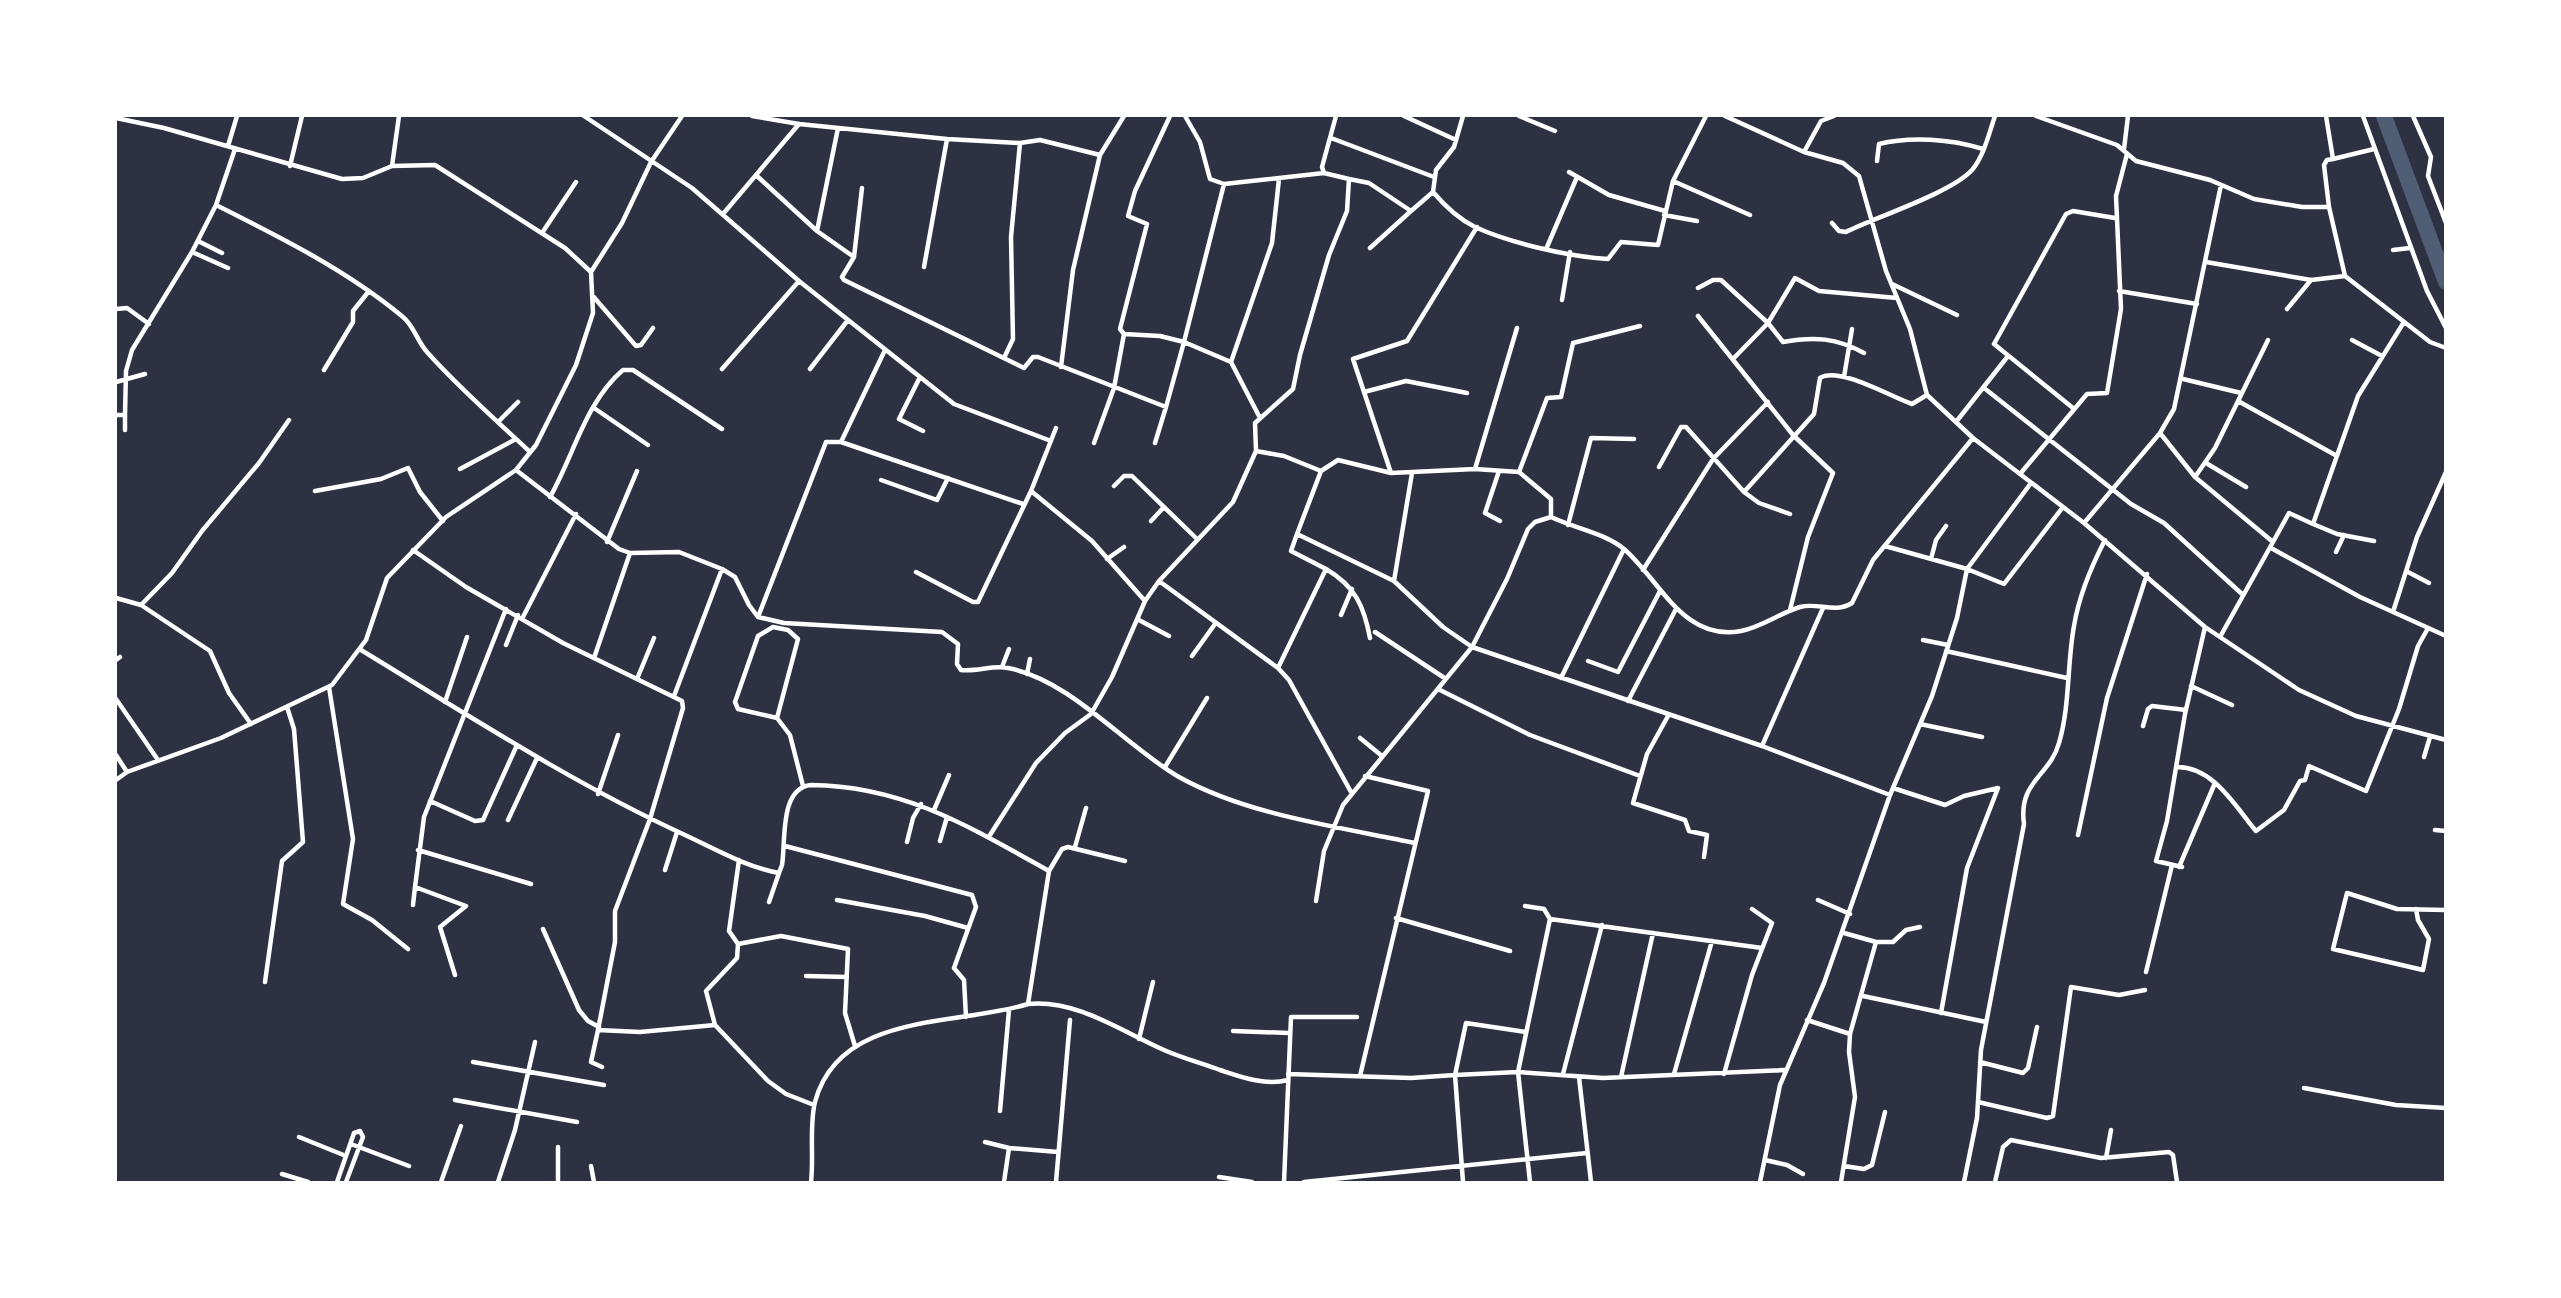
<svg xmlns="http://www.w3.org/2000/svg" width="2561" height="1298" font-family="'Exo 2',sans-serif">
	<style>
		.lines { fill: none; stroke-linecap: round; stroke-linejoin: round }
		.river { stroke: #4f5d75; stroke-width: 16 }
		.minor { stroke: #fff; stroke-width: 4.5 }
	</style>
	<rect width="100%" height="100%" fill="#2d3142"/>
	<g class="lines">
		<path class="river" d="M 2384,116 L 2446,282"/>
		<path class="minor" d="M 584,116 L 692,188 L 799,281 L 954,404 L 1051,441
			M 752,116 L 799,124 L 947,139 L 1020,143 L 1040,140 L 1100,155
			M 1185,116 L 1200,142 L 1210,179 L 1224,184 L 1324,173
			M 1404,116 L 1456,140
			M 1463,116 L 1454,147 L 1436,170 L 1433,192 C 1444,205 1459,219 1475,227 C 1510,243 1570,257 1608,259 L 1621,242 L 1658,245 L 1673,181 L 1706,116
			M 1519,116 L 1555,131
			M 1725,116 L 1804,152 L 1843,163 L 1859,176 L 1886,271 L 1910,329 L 1927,395 L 1973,438 L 2084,523 L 2205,627 L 2299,690 L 2356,716 L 2446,740
			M 2036,116 L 2117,145 L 2136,161 L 2210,180 L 2254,199 L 2302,207 L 2329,207 L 2345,276
			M 2326,116 L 2333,159 L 2327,160 L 2324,165 L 2329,207
			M 2363,116 L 2427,291 L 2446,328
			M 2413,116 L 2431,157 L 2428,176 L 2446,223
			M 116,118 L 164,128 L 342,179 L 363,178 L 392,166 L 435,165 L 565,248 L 591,272
			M 1331,138 L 1434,177
			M 228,146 L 237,116
			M 2124,149 L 2128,116
			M 1804,152 L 1821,121 L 1834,116
			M 2333,159 L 2374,149
			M 1877,161 L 1879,144 C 1910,136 1951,139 1983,149
			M 290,166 L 302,116
			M 392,166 L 399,116
			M 1569,172 L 1609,195 L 1665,211
			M 757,176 L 817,231 L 854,257 L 842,277 L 844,280 L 1024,368 L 1033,357 L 1038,357 L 1166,407 L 1184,342 L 1160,336 L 1124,334
			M 1349,179 L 1369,183 L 1411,211 L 1370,248
			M 1673,181 L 1750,215
			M 1224,184 L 1184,342 L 1231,362 L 1259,416
			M 216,205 C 280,237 348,271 403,317 C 414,326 417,341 427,352 C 459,388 495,419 530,452
			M 1411,211 L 1433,192
			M 723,214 L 799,124
			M 1664,215 L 1697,221
			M 1832,223 L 1839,231 L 1846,232 C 1876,217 1951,193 1972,170 C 1984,156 1989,133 1995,116
			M 817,231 L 838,128
			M 542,233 L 576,182
			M 198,241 L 222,253
			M 1547,247 L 1577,177
			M 2393,250 L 2410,248
			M 192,252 L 228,268
			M 854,257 L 862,188
			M 2206,262 L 2311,280 L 2345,276
			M 924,267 L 947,139
			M 2345,276 L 2430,342 L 2446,348
			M 1892,284 L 1957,315
			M 1698,288 L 1713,280 L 1721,280 L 1768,323 L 1795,278 L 1819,291 L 1897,298
			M 2119,291 L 2197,304
			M 592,295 L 636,346 L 641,345 L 653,328
			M 1562,300 L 1570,252
			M 116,309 L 127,308 L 149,324
			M 2287,309 L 2311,280
			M 1698,316 L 1793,435 L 1833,473 L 1808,537 L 1790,610
			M 1124,334 L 1120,329 L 1147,224 L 1128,216 L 1135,191 L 1170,116
			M 2352,340 L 2382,356
			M 1004,358 L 1013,339 L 1011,237 L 1020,143
			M 1734,358 L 1768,323 L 1783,342 C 1814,336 1837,338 1864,353
			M 1231,362 L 1272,243 L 1279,179
			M 1061,367 L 1073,270 L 1100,155 L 1124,116
			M 722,369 L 799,281
			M 810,369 L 848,320
			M 324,370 L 353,322 L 353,311 L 369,291
			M 920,377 L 899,419 L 923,431
			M 1844,377 L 1852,329
			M 2183,379 L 2241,393
			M 116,382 L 145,374
			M 1984,388 L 2131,504 L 2164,523 L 2242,594
			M 1364,392 L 1406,381 L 1467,393
			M 2238,401 L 2337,456
			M 594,408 L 648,445
			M 2073,408 L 1994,344 L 2066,214 L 2073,211 L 2115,218
			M 116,415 L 125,415 L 126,371 L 132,350 L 192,252 L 216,205 L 235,149
			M 125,415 L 125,430
			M 498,422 L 518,402
			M 1956,422 L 2008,356
			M 2160,433 L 2195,477 L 2273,542 L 2220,637
			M 841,442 L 885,350
			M 1094,443 L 1114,388 L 1124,334
			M 1155,443 L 1166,407
			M 1256,451 L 1284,456 L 1321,471 L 1338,460 L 1391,473 L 1475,469 L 1519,472 L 1551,499 L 1551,517 C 1574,528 1605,533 1624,549 C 1660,580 1683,642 1741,631 C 1762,627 1780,613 1800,607 C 1818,602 1835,614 1852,603 L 1873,560 L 1973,438
			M 2206,463 L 2246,487
			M 1659,467 L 1681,427 L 1686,427 L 1744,492
			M 460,469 L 516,439
			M 1475,469 L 1517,328
			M 516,470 L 619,549 L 630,553 L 679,552 L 722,569 L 735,577 L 749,605 L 758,617 L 784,623 L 942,632 L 958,644 L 957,664 L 961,670 C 977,672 992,665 1008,668 C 1071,680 1125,746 1179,777 C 1247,815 1339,827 1415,843
			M 1499,471 L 1485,513 L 1500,521
			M 1519,472 L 1547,398 L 1561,397 L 1573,343 L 1640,326
			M 1391,473 L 1353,359 L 1407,341 L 1477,227
			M 2020,474 L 2087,394 L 2107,393 L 2121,309 L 2116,196 L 2127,154
			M 2195,477 L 2215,448 L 2268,340
			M 881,480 L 937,500 L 948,478
			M 1114,486 L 1124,476 L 1132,476 L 1196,538
			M 315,491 L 381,479 L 408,468 L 420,492 L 443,521
			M 1031,491 L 1092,541 L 1145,601
			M 550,497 C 573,457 586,401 623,370 L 633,370 L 722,429
			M 1790,514 L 1759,503 L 1744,492 L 1814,414 L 1820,378 C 1839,366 1891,397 1912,404 L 1927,395
			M 1551,517 L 1535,522 L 1528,529 L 1507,579 L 1472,647 L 1762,746 L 1890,795
			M 1151,521 L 1164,507
			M 2084,523 L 2160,433 L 2174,409 L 2221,185
			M 2313,524 L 2337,534 L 2374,541
			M 1568,525 L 1591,438 L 1634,439
			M 607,542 L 637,471
			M 2273,542 L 2289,513 L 2313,524 L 2358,396 L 2404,322
			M 1885,546 L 1967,569 L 2004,584 L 2063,507
			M 2271,548 L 2360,597 L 2446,636
			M 413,550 L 466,587 L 563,643 L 682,701 L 683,708 L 650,819 L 615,911 L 615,942 L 598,1030 L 640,1032 L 715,1025 L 768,1081 L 786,1094 L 814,1105
			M 2336,552 L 2344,535
			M 1107,559 L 1124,547
			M 1931,559 L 1936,540 L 1946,526
			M 1326,569 C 1355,586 1364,606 1370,638
			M 1643,570 L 1713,459 L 1768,402
			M 916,572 L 973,602 L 978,602 L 1031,491 L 1056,428
			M 2408,572 L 2429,583
			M 1159,581 L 1278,668 L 1289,680 L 1351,792
			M 1394,581 L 1412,473
			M 116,598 L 141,605 L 210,651 L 229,693 L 251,724
			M 141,605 L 172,573 L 202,531 L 259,463 L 289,420
			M 2393,612 L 2417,537 L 2446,472
			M 1341,615 L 1352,589
			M 523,617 L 576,514
			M 758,617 L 826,442 L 841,442 L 1023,504
			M 1137,619 L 1169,636
			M 773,627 L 788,630 L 798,639 L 777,718 L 738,709 L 735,702 L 758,636 Z
			M 1375,632 L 1446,679
			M 1923,640 L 1948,645
			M 506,645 L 518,615
			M 361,650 C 468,715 572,783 685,835 C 715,849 746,867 779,873 L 782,865 C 786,842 779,788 811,785 C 904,786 970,827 1049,871 L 1028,1004 C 959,1026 839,1011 815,1102 C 809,1126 814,1157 811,1182
			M 1946,651 L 2067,678
			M 1192,656 L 1215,624
			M 594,658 L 630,553
			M 116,660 L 120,657
			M 1588,661 L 1618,672 L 1660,591
			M 1002,667 L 1009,649
			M 1278,668 L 1326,569 L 1291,551 L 1297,534
			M 1027,674 L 1030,659
			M 1561,678 L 1624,549
			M 637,679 L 654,638
			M 2191,686 L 2232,705
			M 329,687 L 353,839 L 343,904 L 372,920 L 408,949
			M 1438,689 L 1530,735 L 1640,776
			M 674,696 L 722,569
			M 116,699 L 158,760
			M 1628,701 L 1676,609
			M 445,702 L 467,637
			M 1668,716 L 1647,754 L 1633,803 L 1685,820 L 1689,831 L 1707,835 L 1704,857
			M 777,718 L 790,735 L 803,786
			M 1920,724 L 1982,737
			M 2143,726 L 2148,709 L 2152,706 L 2186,710
			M 1360,738 L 1382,756
			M 1762,746 L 1823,608
			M 116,755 L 127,772
			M 2424,757 L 2430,737
			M 1165,767 L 1207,698
			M 2176,767 C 2213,766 2235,806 2256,831 L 2284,810 L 2300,781 L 2305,780 L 2309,766 L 2366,791 L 2399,709 L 2418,646 L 2427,630
			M 116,780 L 127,772 L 221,738 L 332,685 L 366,640 L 387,578 L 446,517 L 516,470 L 536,445 L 576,365 L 593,313 L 591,272 L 622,223 L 651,162 L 682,116
			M 1893,788 L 1945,805 L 1964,796 L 1998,788 L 1967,868 L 1941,1013
			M 598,794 L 618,735
			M 430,801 L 475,821 L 483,820 L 517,745
			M 934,810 L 949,775
			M 508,820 L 537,758
			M 2435,830 L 2446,831
			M 990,835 L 1036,763 L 1065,733 L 1091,714 L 1112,677 L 1145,601 L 1159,581 L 1233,502 L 1256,451 L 1255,423 L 1293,389 L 1300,355 L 1329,255 L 1347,211 L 1349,179 L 1324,173 L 1322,167 L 1336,116
			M 2078,835 L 2107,698 L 2147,574
			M 940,841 L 947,817
			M 907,842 L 913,818 L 921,804
			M 785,846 L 972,895 L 976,907 L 954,968 L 964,980 L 966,1017
			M 1075,847 L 1086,808
			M 418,850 L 531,884
			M 2179,867 L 2215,783
			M 2182,867 L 2156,861 L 2167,821 L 2185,714 L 2205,627
			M 665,870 L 677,832
			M 1049,871 L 1062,849 L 1068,847 L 1125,861
			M 837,900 L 925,916 L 968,928
			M 1818,900 L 1850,914
			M 1316,901 L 1324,851 L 1343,805 L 1472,647 L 1443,627 L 1394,581 L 1297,534 L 1321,471
			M 769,902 L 779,873
			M 413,905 L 415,887
			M 1525,906 L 1544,909 L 1550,919 L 1762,948
			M 2416,909 L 2418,920 L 2429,939 L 2423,970 L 2333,949 L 2347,893 L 2397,909 L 2446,910
			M 1396,918 L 1510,951
			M 543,929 L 579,1010 L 588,1021 L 599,1027
			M 1876,942 L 1893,942 L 1906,930 L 1920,927
			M 738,944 L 781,936 L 848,949 L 845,1013 L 855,1046
			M 2146,972 L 2172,865
			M 455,975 L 440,927 L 466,906 L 415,887 L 424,817 L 506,609
			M 806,976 L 847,977
			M 265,982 L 282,861 L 303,842 L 294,729 L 287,707
			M 1863,996 L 1986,1022
			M 1028,1004 C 1076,999 1121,1031 1164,1050 C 1182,1058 1201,1063 1220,1070 C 1241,1077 1265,1086 1288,1080
			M 1807,1020 L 1850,1034
			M 715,1025 L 706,991 L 737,958 L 738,944 L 729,931 L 739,860
			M 598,1030 L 591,1062 L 602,1067
			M 1233,1031 L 1289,1033
			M 1139,1039 L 1153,982
			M 473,1062 L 604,1085
			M 1980,1062 L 2023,1073 L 2028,1068 L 2037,1027
			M 1288,1074 L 1411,1078 L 1455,1075 L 1466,1023 L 1526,1032
			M 1563,1074 L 1602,925
			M 1674,1074 L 1712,941
			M 1724,1074 L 1752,975 L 1772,923 L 1752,909
			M 1360,1076 L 1428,791 L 1365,776
			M 1579,1077 L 1591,1182
			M 1621,1077 L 1653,933
			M 2304,1088 L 2396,1105 L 2446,1108
			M 455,1100 L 577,1122
			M 1978,1102 L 2047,1118 L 2053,1116 L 2071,987 L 2119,995 L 2145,990
			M 1000,1111 L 1009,1010
			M 299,1137 L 346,1156
			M 985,1142 L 1009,1148 L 1058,1152
			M 351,1144 L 409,1166
			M 558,1147 L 558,1182
			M 2106,1158 L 2111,1130
			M 1765,1160 L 1787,1165 L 1803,1174
			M 591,1166 L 594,1182
			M 1844,1166 L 1864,1169 L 1872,1165 L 1885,1112
			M 282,1174 L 308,1182
			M 1219,1177 L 1252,1182
			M 337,1182 L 354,1133 L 360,1131 L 363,1137 L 346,1182
			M 441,1182 L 461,1126
			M 498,1182 L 515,1130 L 535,1042
			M 1004,1182 L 1009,1148
			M 1056,1182 L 1070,1020
			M 1284,1182 L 1291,1017 L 1357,1017
			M 1304,1182 L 1587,1153
			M 1463,1182 L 1455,1075 L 1518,1072 L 1603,1078 L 1785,1070
			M 1530,1182 L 1518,1072 L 1550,919
			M 1760,1182 L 1780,1085 L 1824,983 L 1890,795 L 1932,696 L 1957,618 L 1967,569 L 2031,483
			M 1841,1182 L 1855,1097 L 1849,1052 L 1850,1034 L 1876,942 L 1844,933
			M 1964,1182 L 1977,1118 L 1981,1050 L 2024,824 C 2018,781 2050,776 2059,743 C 2070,706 2067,664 2074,626 C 2079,595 2091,567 2105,540
			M 1995,1182 L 2003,1147 L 2011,1140 L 2101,1158 L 2169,1152 L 2173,1155 L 2177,1182"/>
	</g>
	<rect width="2561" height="1298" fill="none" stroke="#ffffff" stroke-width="234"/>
</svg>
